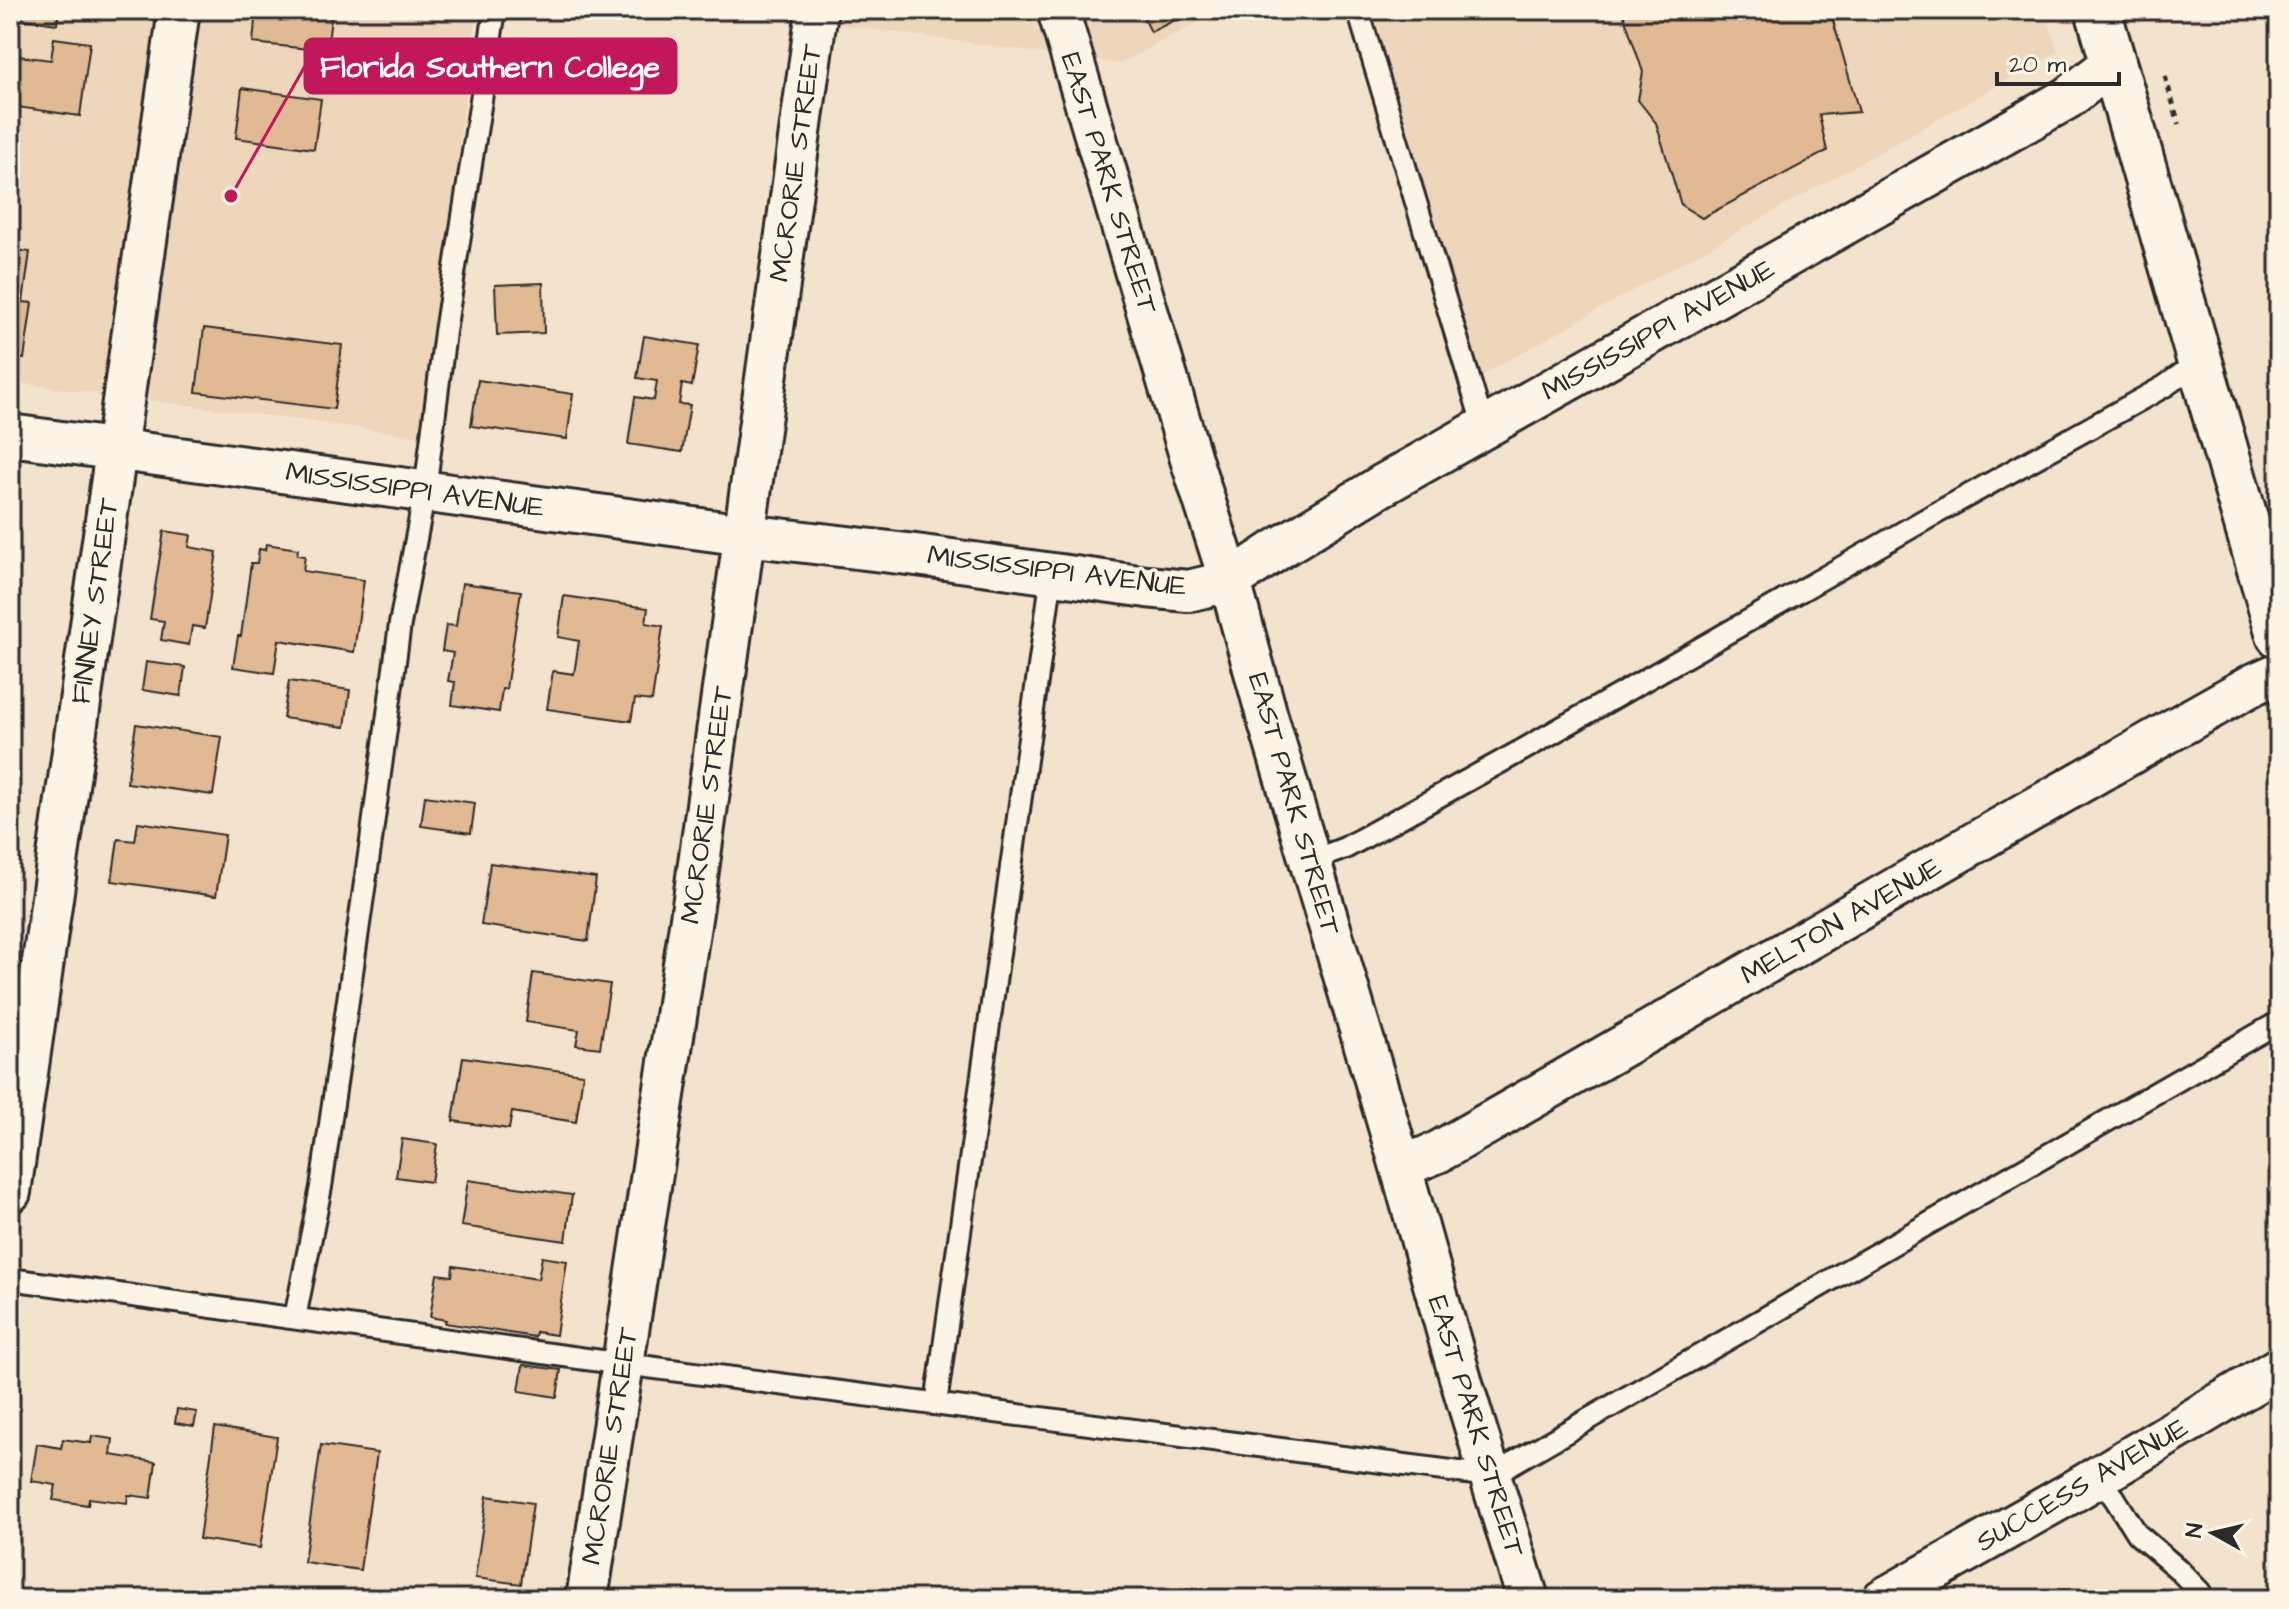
<svg xmlns="http://www.w3.org/2000/svg" width="2289" height="1609" font-family="'Architects Daughter',sans-serif">
	<style>
		.built { fill: #eed6bb }
		.building { fill: #e1b992; stroke: #2b2b2b; stroke-width: 2 }
		.lines { fill: none; stroke-linecap: round; stroke-linejoin: round }
		.lane-casing { stroke: #2b2b2b; stroke-width: 26 }
		.street-casing { stroke: #2b2b2b; stroke-width: 46 }
		.secondary-casing { stroke: #2b2b2b; stroke-width: 50 }
		.path { stroke: #2b2b2b; stroke-width: 5; stroke-dasharray: 6 6; stroke-linecap: butt }
		.lane { stroke: #fcf5e5; stroke-width: 20 }
		.street { stroke: #fcf5e5; stroke-width: 40 }
		.secondary { stroke: #fcf5e5; stroke-width: 44 }
		.labels { text-anchor: middle; dominant-baseline: central; stroke-width: 7; stroke-linejoin: round; paint-order: stroke }
		.street-label { font-size: 28px; fill: #2b2b2b; stroke: #fcf5e5 }
		.leader { fill: none; stroke: #c2185b; stroke-width: 3 }
		.callout-dot { fill: #c2185b; stroke: #fcf5e5; stroke-width: 3 }
		.callout { fill: #c2185b; stroke: #c2185b; stroke-width: 3 }
		.callout-label { font-size: 30px; text-anchor: middle; font-weight: bold; fill: #fff }
	</style>
	<rect width="100%" height="100%" fill="#f4e3cc"/>
	<filter id="ink" filterUnits="userSpaceOnUse"><feTurbulence type="fractalNoise" baseFrequency=".0125" numOctaves="2"/><feDisplacementMap in="SourceGraphic" scale="16" xChannelSelector="R" yChannelSelector="G"/><feConvolveMatrix kernelMatrix="1 2 1 2 8 2 1 2 1" color-interpolation-filters="sRGB"/></filter>
	<g filter="url(#ink)">
		<path class="built" d="M 10,10 L 477,10 L 421,436 L 10,382 Z
			M 735,10 L 1221,10 L 1119,64 Z
			M 1363,10 L 2045,10 L 2058,52 L 1475,379 Z"/>
		<path class="building" d="M 10,10 L 59,10 L 57,24 L 10,17 Z
			M 256,10 L 332,10 L 327,51 L 253,43 Z
			M 1140,10 L 1195,10 L 1151,32 Z
			M 1622,10 L 1830,10 L 1859,112 L 1819,115 L 1827,151 L 1702,218 L 1681,205 L 1656,123 L 1638,100 L 1643,72 Z
			M 54,38 L 90,43 L 80,116 L 10,106 L 10,55 L 51,60 Z
			M 242,88 L 321,99 L 314,149 L 236,138 Z
			M 10,249 L 30,252 L 23,302 L 32,303 L 24,359 L 10,357 Z
			M 543,283 L 544,333 L 497,335 L 495,285 Z
			M 204,328 L 342,345 L 334,409 L 196,392 Z
			M 644,336 L 699,345 L 692,386 L 682,384 L 679,404 L 690,405 L 682,452 L 628,444 L 635,397 L 654,400 L 657,381 L 637,378 Z
			M 478,380 L 573,394 L 567,439 L 471,426 Z
			M 164,531 L 191,535 L 189,547 L 217,552 L 205,628 L 192,626 L 189,645 L 161,640 L 164,621 L 150,619 Z
			M 266,544 L 298,549 L 297,555 L 305,556 L 303,571 L 364,580 L 354,652 L 279,640 L 274,673 L 233,667 L 238,636 L 241,636 L 251,563 L 257,563 L 259,549 L 265,550 Z
			M 462,583 L 521,591 L 506,689 L 502,689 L 499,712 L 452,705 L 455,682 L 448,681 L 453,653 L 442,651 L 446,625 L 456,626 Z
			M 564,596 L 648,608 L 646,623 L 663,626 L 652,701 L 635,699 L 631,721 L 547,709 L 553,671 L 574,674 L 579,641 L 558,637 Z
			M 146,662 L 185,667 L 181,696 L 142,690 Z
			M 289,681 L 350,690 L 345,727 L 283,718 Z
			M 136,724 L 222,737 L 213,795 L 127,783 Z
			M 425,796 L 475,803 L 471,833 L 421,826 Z
			M 138,822 L 225,835 L 216,896 L 112,881 L 118,839 L 135,841 Z
			M 490,863 L 596,878 L 588,941 L 481,925 Z
			M 533,973 L 610,984 L 600,1048 L 576,1045 L 579,1030 L 526,1022 Z
			M 463,1057 L 583,1074 L 576,1122 L 512,1112 L 509,1129 L 453,1121 Z
			M 402,1139 L 437,1144 L 431,1182 L 396,1177 Z
			M 468,1180 L 572,1195 L 566,1241 L 461,1226 Z
			M 542,1257 L 567,1261 L 556,1335 L 536,1332 L 535,1337 L 445,1323 L 446,1320 L 430,1317 L 437,1274 L 452,1276 L 453,1266 L 538,1279 Z
			M 523,1365 L 561,1370 L 557,1397 L 519,1391 Z
			M 177,1409 L 197,1412 L 194,1426 L 175,1423 Z
			M 215,1427 L 277,1437 L 260,1548 L 199,1539 Z
			M 92,1436 L 113,1439 L 111,1455 L 156,1462 L 151,1498 L 128,1495 L 127,1503 L 89,1498 L 88,1505 L 53,1500 L 56,1485 L 31,1481 L 37,1444 L 61,1448 L 63,1439 L 91,1443 Z
			M 321,1445 L 377,1453 L 360,1570 L 304,1562 Z
			M 487,1496 L 533,1503 L 521,1584 L 475,1578 Z"/>
		<g class="lines">
			<g class="lane-casing">
				<path id="lane" d="M 1358,10 L 1484,428
					M 1311,861 L 1345,848 L 1526,748 L 1926,519 L 2165,386 L 2200,361
					M 10,1279 L 586,1359 L 1490,1476 L 2279,1022
					M 295,1318 L 321,1187 L 371,841 L 400,624 L 425,491 L 445,332 L 495,10
					M 936,1404 L 1052,574
					M 2097,1477 L 2114,1497 L 2137,1534 L 2178,1569 L 2200,1592 L 2202,1599"/>
			</g>
			<g class="street-casing">
				<path id="street" d="M 1058,10 L 1191,459 L 1230,581 L 1267,716 L 1401,1167 L 1460,1377 L 1528,1599
					M 10,435 L 745,535 L 916,555 L 1147,587 L 1188,591 L 1230,581 L 1278,549 L 1381,486 L 2068,98 L 2114,62
					M 1401,1167 L 1438,1152 C 1711,997 1980,837 2254,684 L 2279,673
					M 10,1192 L 179,10
					M 587,1599 L 695,892 L 817,10
					M 1883,1599 L 2076,1490 L 2279,1368"/>
			</g>
			<g class="secondary-casing">
				<path id="secondary" d="M 2098,10 L 2279,635"/>
			</g>
			<path class="path" d="M 2165,76 L 2179,124"/>
			<use href="#lane" class="lane"/>
			<use href="#street" class="street"/>
			<use href="#secondary" class="secondary"/>
		</g>
	</g>
	<g class="labels">
		<g class="street-label">
			<text transform="translate(796 163) rotate(-82)">MCRORIE STREET</text>
			<text transform="translate(1109 183) rotate(73)">EAST PARK STREET</text>
			<text transform="translate(1658 330) rotate(-29)">MISSISSIPPI AVENUE</text>
			<text transform="translate(415 490) rotate(8)">MISSISSIPPI AVENUE</text>
			<text transform="translate(1057 571) rotate(7)">MISSISSIPPI AVENUE</text>
			<text transform="translate(95 601) rotate(-82)">FINNEY STREET</text>
			<text transform="translate(1294 804) rotate(74)">EAST PARK STREET</text>
			<text transform="translate(707 805) rotate(-82)">MCRORIE STREET</text>
			<text transform="translate(1841 921) rotate(-30)">MELTON AVENUE</text>
			<text transform="translate(1476 1426) rotate(73)">EAST PARK STREET</text>
			<text transform="translate(610 1446) rotate(-81)">MCRORIE STREET</text>
			<text transform="translate(2082 1485) rotate(-30)">SUCCESS AVENUE</text>
		</g>
	</g>
	<path class="leader" d="M231 196L305 66"/>
	<circle class="callout-dot" cx="231" cy="196" r="8"/>
	<rect class="callout" x="305" y="39" width="371" height="54" rx="8"/>
	<g class="callout-label">
		<text x="490" y="77">Florida Southern College</text>
	</g>
	<rect width="2289" height="1609" fill="none" stroke="#fcf5e5" stroke-width="40"/>
	<rect x="20" y="20" width="2249" height="1569" fill="none" stroke="#2b2b2b" stroke-width="3" filter="url(#ink)"/>
	<g transform="translate(2213 1533) rotate(278)" stroke="#fcf5e5" stroke-width="6" paint-order="stroke">
	<path d="M0-6L14 30L0 20L-14 30Z" fill="#2b2b2b"/>
	<text y="-12" font-size="22" font-weight="bold" text-anchor="middle" fill="#2b2b2b">N</text>
	</g>
	<path d="M1997 72v12h122v-12" fill="none" stroke="#2b2b2b" stroke-width="4"/>
	<text x="2009" y="72" font-size="24" fill="#2b2b2b" stroke="#fcf5e5" stroke-width="6" paint-order="stroke">20 m</text>
</svg>
